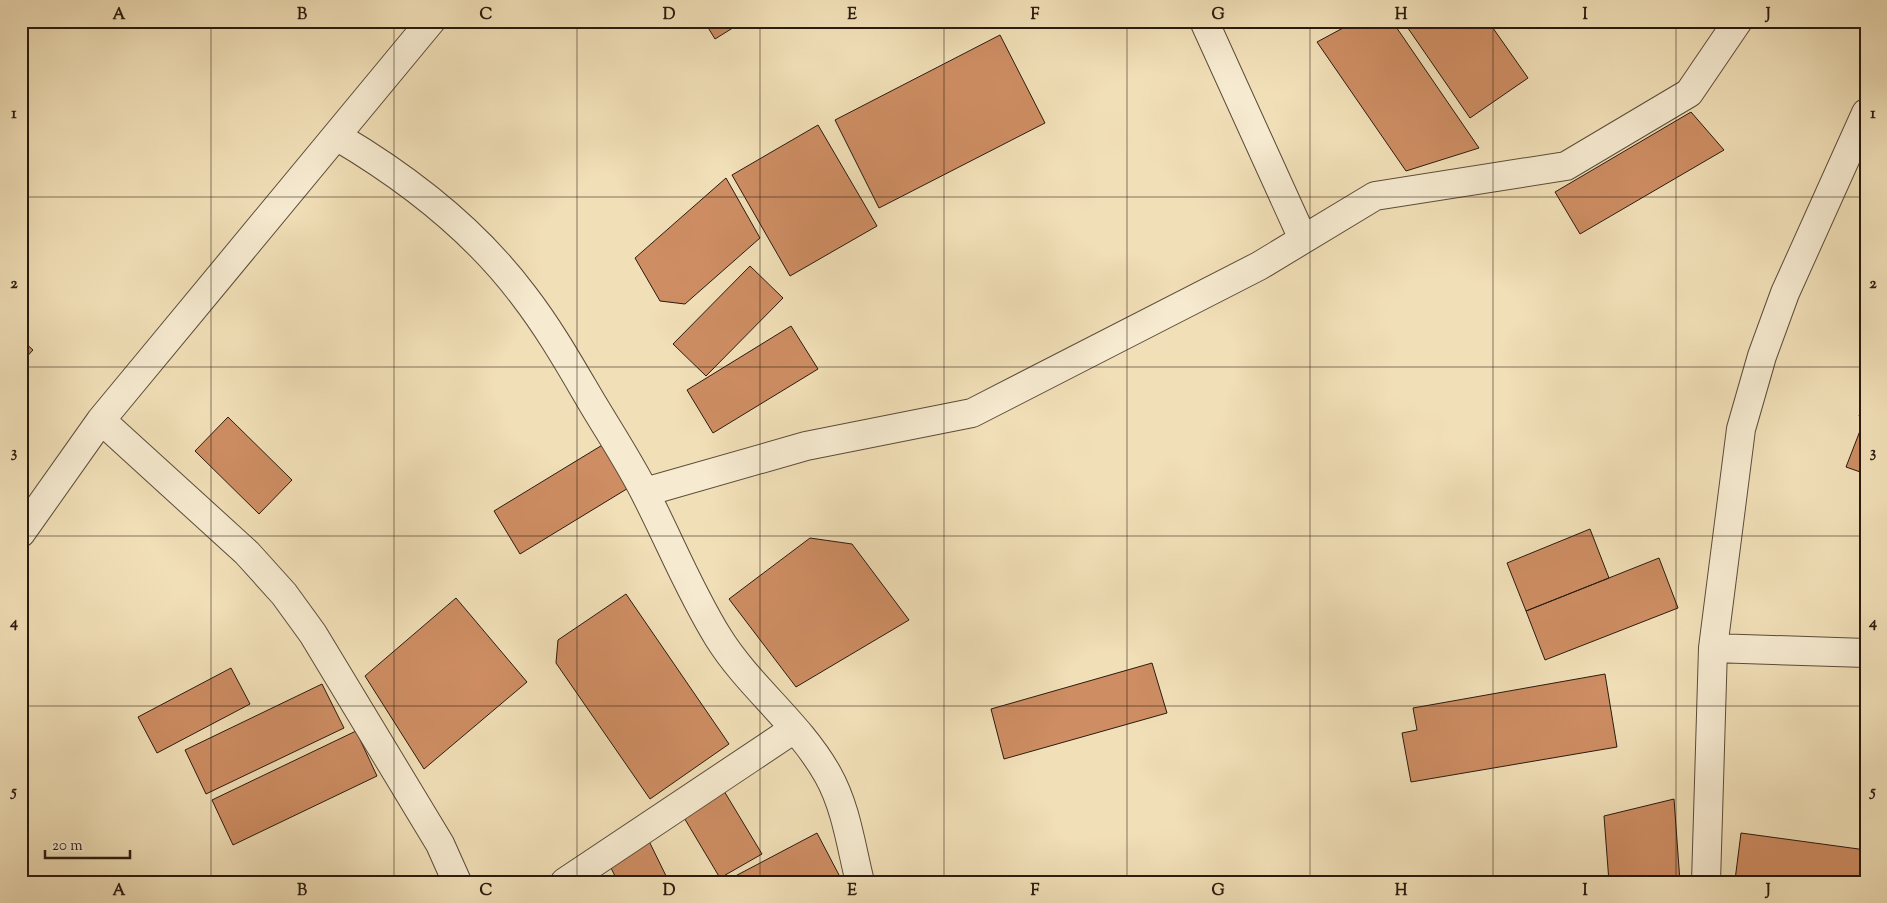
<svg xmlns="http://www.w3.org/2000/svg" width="1887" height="903" font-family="'Sorts Mill Goudy',serif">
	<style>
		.building { fill: #ce8d63; stroke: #2a1b0f }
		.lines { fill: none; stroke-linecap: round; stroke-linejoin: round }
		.minor-casing { stroke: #5c4c39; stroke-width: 30 }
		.minor { stroke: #f6ead0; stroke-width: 28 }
		.grid { fill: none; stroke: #2a1b0f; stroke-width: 1; stroke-opacity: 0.55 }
		.neatline { fill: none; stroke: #2a1b0f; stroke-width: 2 }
		.grid-label { font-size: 16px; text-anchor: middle; font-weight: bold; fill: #2a1b0f }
	</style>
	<rect width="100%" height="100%" fill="#f1dfb7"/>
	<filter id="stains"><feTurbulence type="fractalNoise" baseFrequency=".004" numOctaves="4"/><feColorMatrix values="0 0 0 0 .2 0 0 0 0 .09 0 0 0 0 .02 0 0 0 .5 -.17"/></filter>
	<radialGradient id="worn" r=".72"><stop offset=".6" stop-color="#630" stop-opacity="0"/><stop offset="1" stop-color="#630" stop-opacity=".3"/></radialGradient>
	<path class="building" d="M 704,21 L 744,21 L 715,39 Z
		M 1356,21 L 1392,21 L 1479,148 L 1406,171 L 1317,42 Z
		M 1403,21 L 1488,21 L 1528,78 L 1470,118 Z
		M 1000,35 L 1045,123 L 879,208 L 835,120 Z
		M 1691,112 L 1724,150 L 1580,234 L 1555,192 Z
		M 818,125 L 877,226 L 790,276 L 732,175 Z
		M 726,178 L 760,238 L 685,304 L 660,301 L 635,258 Z
		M 750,266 L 783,298 L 706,376 L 673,344 Z
		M 791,326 L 818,369 L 713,433 L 687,390 Z
		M 21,339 L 33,350 L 21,363 Z
		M 1866,398 L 1866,474 L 1846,467 L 1865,418 L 1859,416 Z
		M 228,417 L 292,480 L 259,514 L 195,451 Z
		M 604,444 L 630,487 L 520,554 L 494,511 Z
		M 1590,529 L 1609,578 L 1526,611 L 1507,563 Z
		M 810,538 L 852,544 L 909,620 L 796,687 L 729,599 Z
		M 1659,558 L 1678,608 L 1545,660 L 1526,611 Z
		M 626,594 L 729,744 L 650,799 L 556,663 L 558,640 Z
		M 456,598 L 527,682 L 424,769 L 365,676 Z
		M 1152,663 L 1167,713 L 1004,759 L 991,709 Z
		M 231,668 L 250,704 L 157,753 L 138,717 Z
		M 1605,674 L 1617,747 L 1411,782 L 1402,733 L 1417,730 L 1413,708 Z
		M 322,684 L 344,728 L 206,794 L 185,750 Z
		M 356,731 L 377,776 L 233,845 L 212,800 Z
		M 721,786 L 762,854 L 720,878 L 680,811 Z
		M 1674,799 L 1680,882 L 1609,882 L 1604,816 Z
		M 817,833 L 839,875 L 826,882 L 724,882 Z
		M 1741,833 L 1866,850 L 1866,882 L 1735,880 Z
		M 646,835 L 669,882 L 618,882 L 605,856 Z"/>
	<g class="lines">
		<g class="minor-casing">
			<path id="minor" d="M 1204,21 L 1303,239
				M 338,137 C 409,179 474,229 524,296 C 551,331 572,369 594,406 C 612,436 631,465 646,495 C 670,542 690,592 718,637 C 749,687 799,723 828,775 C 846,807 851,846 860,882
				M 101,420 L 247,553 L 284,594 L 313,634 L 440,844 L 457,882
				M 645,492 L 806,446 L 972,413 L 1259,266 L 1375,196 L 1566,166 L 1689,93 L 1738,21
				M 21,533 L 101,420 L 431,21
				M 1713,648 L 1866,653
				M 565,882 L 794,729
				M 1706,882 L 1713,648 L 1741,429 L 1762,356 L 1785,293 L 1866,113"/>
		</g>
		<use href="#minor" class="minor"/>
	</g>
	<path class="grid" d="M 211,21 L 211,882M 394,21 L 394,882M 577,21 L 577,882M 760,21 L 760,882M 944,21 L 944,882M 1127,21 L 1127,882M 1310,21 L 1310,882M 1493,21 L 1493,882M 1676,21 L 1676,882M 21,197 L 1866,197M 21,367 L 1866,367M 21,536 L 1866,536M 21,706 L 1866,706"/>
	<rect width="1887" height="903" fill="none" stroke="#f1dfb7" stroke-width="55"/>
	<path d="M45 850v8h85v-8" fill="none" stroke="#2a1b0f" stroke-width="2.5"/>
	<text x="52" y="850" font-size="15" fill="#2a1b0f" stroke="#f6ead0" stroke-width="4" paint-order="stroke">20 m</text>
	<rect x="28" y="28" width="1832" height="848" class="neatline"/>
	<g class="grid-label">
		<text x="119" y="19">A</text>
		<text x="302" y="19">B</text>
		<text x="486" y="19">C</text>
		<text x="669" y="19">D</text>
		<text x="852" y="19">E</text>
		<text x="1035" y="19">F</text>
		<text x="1218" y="19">G</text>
		<text x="1401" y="19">H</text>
		<text x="1585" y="19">I</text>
		<text x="1768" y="19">J</text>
		<text x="14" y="118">1</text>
		<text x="1873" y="118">1</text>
		<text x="14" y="288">2</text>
		<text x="1873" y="288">2</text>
		<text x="14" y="457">3</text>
		<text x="1873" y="457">3</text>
		<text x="14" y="627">4</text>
		<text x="1873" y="627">4</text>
		<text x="14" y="796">5</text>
		<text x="1873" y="796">5</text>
		<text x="119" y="895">A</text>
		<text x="302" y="895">B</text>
		<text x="486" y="895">C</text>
		<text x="669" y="895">D</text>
		<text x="852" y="895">E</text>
		<text x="1035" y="895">F</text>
		<text x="1218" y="895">G</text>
		<text x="1401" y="895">H</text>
		<text x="1585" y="895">I</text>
		<text x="1768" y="895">J</text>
	</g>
	<rect width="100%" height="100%" filter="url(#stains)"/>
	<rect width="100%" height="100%" fill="url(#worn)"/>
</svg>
